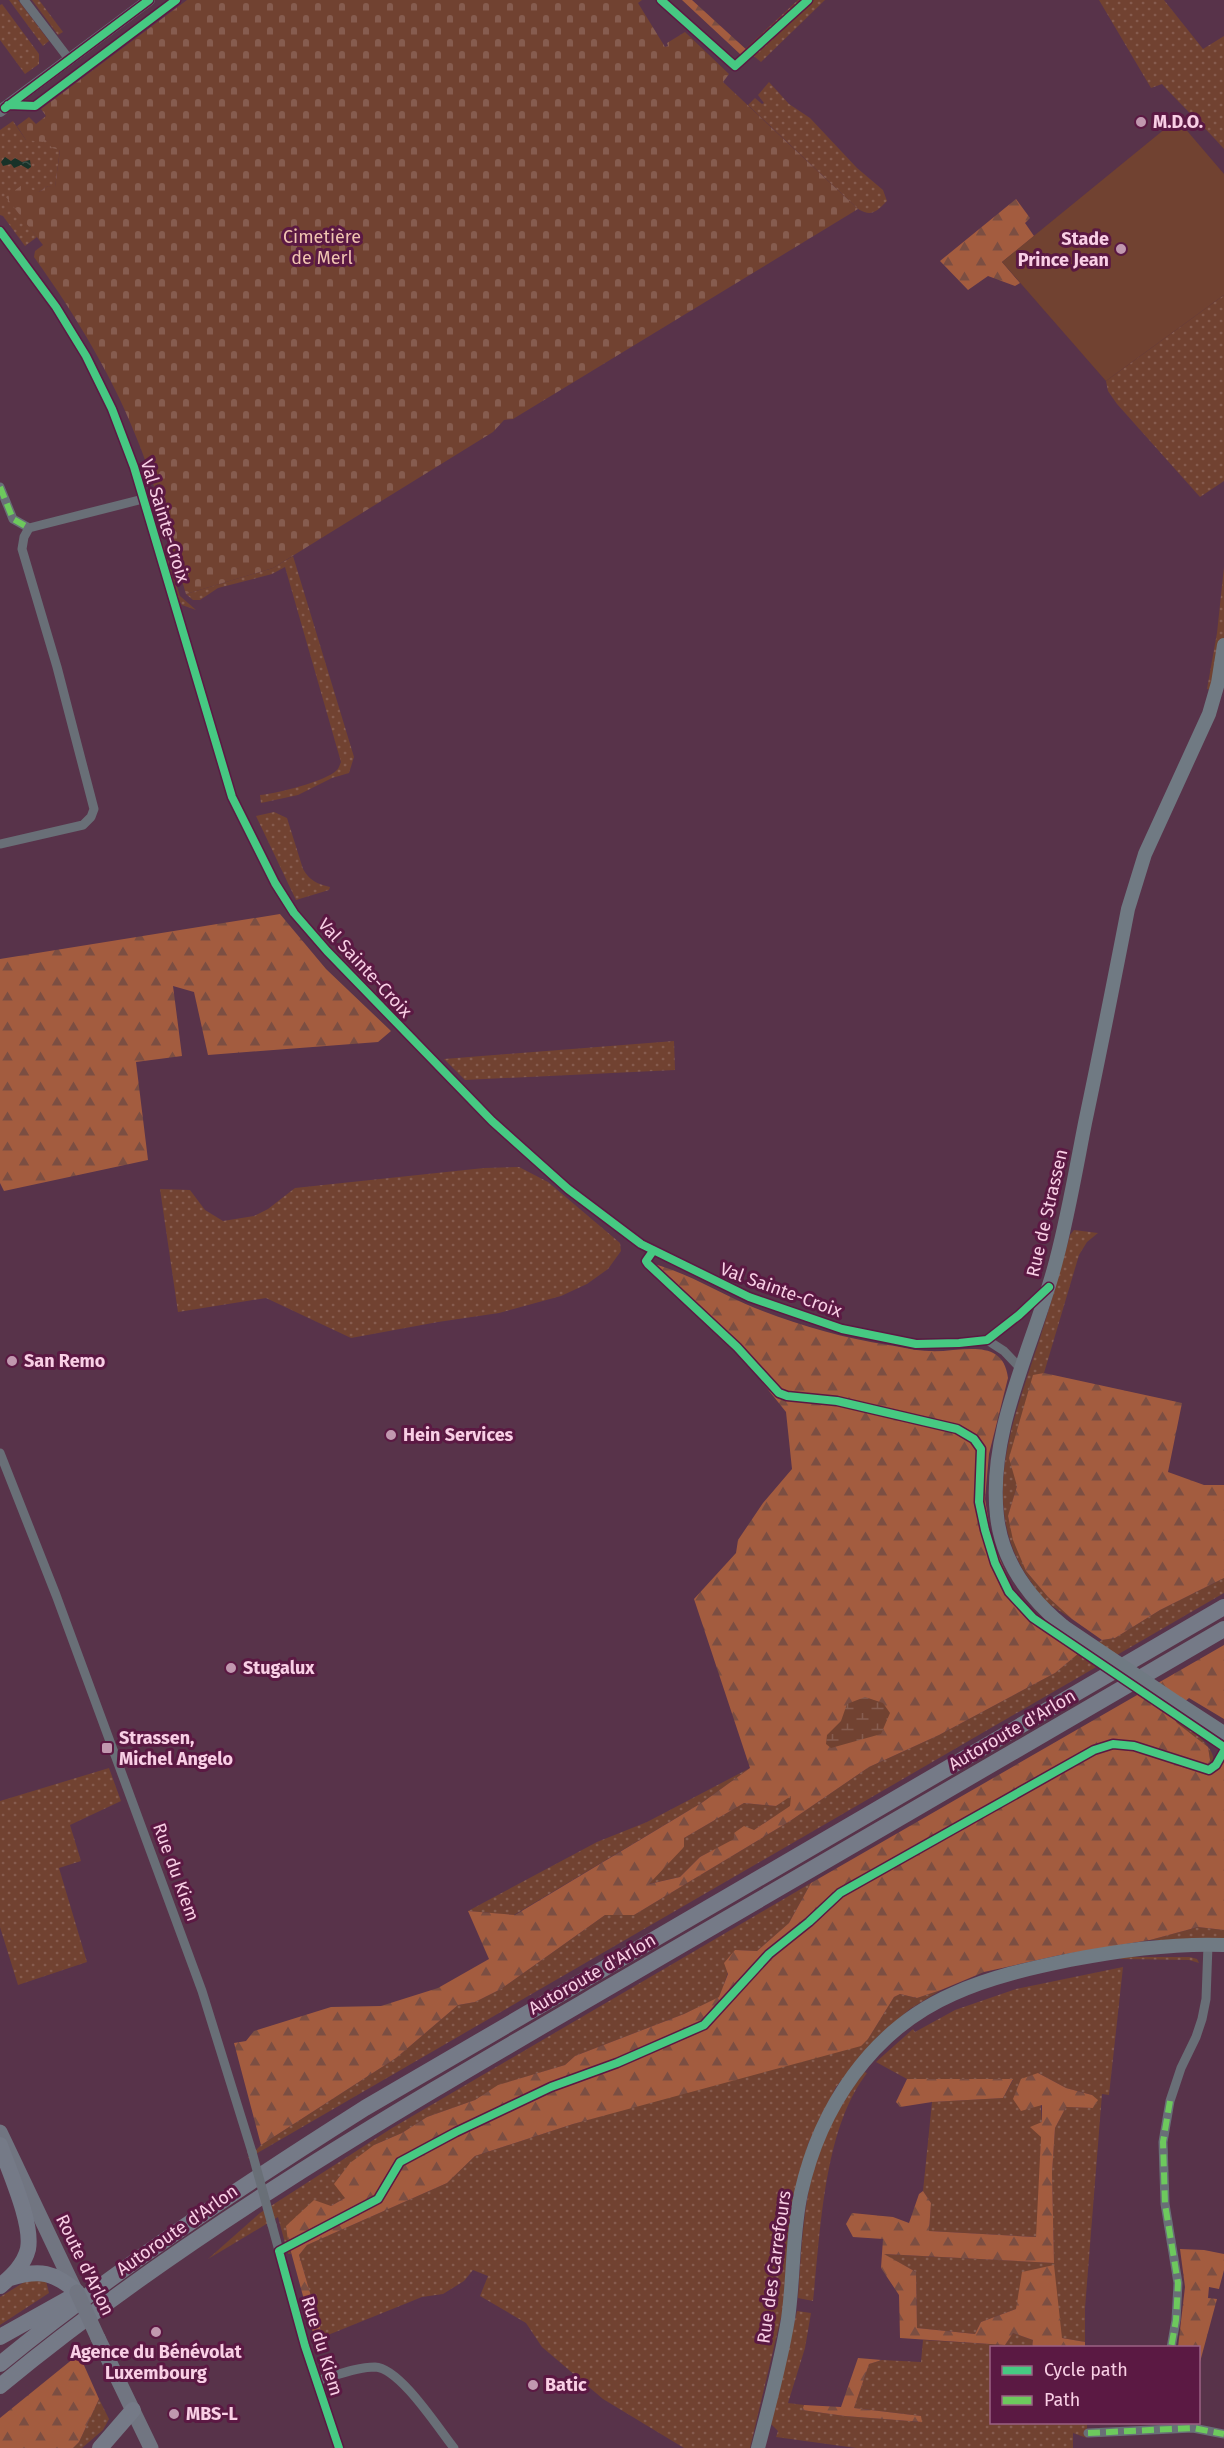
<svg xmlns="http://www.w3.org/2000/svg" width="1224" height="2448" font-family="'Fira Sans',sans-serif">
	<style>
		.green { fill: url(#green-dots) }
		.forest { fill: url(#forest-firs); fill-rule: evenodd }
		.wetland { fill: url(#wetland-marsh) }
		.cemetery { fill: url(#cemetery-stones) }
		.pitch { fill: #714231 }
		.water { fill: url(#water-ripples) }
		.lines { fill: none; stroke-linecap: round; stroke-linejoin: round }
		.minor { stroke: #696f77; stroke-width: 9 }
		.tertiary { stroke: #696f77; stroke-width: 12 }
		.secondary { stroke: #707a83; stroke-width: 14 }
		.primary { stroke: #717581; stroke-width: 15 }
		.motorway { stroke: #757a87; stroke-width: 16 }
		.minor-bridge { stroke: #696f77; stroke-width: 9 }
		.secondary-bridge { stroke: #707a83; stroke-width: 14 }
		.primary-bridge { stroke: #717581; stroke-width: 15 }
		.quiet { stroke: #6dc95d; stroke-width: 6; stroke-dasharray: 12 6; stroke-linecap: butt }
		.cycleway-casing { stroke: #5b1943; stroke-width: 11 }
		.cycleway { stroke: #46c982; stroke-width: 8 }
		.poi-dot { fill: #c198af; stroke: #5b1943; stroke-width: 2 }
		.labels { text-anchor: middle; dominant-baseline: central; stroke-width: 6; stroke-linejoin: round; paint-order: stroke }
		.poi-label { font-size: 18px; font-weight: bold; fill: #f9cfe5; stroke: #5b1943; text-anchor: start }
		.park-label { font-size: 18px; fill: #f0c5b1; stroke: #5b1943 }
		.street-label { font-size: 18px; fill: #f9cfe5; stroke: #5b1943 }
	</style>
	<defs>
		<pattern id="green-dots" width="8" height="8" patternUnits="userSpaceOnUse" patternTransform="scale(1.5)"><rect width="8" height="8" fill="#714231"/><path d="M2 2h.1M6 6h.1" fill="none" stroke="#865c4f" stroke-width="1.8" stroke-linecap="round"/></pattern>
		<pattern id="forest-firs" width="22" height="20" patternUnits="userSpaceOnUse" patternTransform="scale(1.5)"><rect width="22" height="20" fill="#a35c3f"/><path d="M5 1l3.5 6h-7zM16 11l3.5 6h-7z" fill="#7b4e42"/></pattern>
		<pattern id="wetland-marsh" width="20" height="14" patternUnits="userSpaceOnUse" patternTransform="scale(1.5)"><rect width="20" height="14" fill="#714231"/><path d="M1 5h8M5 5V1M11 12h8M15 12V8" fill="none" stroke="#865c4f"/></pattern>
		<pattern id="cemetery-stones" width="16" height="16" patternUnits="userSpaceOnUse" patternTransform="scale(1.5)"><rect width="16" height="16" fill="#714231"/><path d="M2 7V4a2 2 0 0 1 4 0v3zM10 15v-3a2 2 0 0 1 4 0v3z" fill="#865c4f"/></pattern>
		<pattern id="water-ripples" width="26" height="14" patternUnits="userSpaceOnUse" patternTransform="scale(1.5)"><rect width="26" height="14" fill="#183228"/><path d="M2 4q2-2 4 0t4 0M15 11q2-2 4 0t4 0" fill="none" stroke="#3a4f47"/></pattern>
	</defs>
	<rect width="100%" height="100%" fill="#58334a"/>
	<path class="green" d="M 9,0 L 18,0 L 49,41 L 43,46 Z
		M 32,0 L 39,0 L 63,32 L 58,35 Z
		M 798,0 L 825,0 L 761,62 L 745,49 Z
		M 1099,0 L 1164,0 L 1203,49 L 1224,36 L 1224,149 C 1204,126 1182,106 1162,84 L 1151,88 Z
		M 2,4 L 39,54 L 39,64 L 25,74 L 0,40 L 0,5 Z
		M 769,82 L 789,104 L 810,118 L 857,168 L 883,190 L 887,201 C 876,212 872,217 858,209 L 748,105 L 755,98 L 762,104 L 764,103 L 758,95 Z
		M 13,121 L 26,140 L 46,140 L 60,149 L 55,188 L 48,186 L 39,192 L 27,191 L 7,197 L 37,237 L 25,246 L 3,216 L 0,215 L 0,130 Z
		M 1224,295 L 1224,481 L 1200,497 L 1117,404 L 1108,391 L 1106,381 Z
		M 150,505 L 180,596 L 196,610 L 182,605 L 174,593 L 149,506 Z
		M 293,556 L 354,757 L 349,773 L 332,778 L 298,795 L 261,803 L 260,795 C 275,794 327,781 337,770 C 339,768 340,764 341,762 L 285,567 L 272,574 L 218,588 L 200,600 L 193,600 L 186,594 L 273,568 Z
		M 1224,567 L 1224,678 L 1222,692 L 1224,692 L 1207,689 L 1217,633 Z
		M 274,812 L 287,818 L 303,869 C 309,880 317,884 330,887 L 329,890 L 296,900 L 256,816 Z
		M 674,1041 L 675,1070 L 465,1080 L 444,1059 Z
		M 519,1167 L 548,1182 L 620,1243 L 621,1251 L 608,1269 L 587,1284 L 561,1296 L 499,1313 L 438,1322 L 351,1338 L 266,1298 L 178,1312 L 160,1189 L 190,1190 L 205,1210 L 223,1221 L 254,1216 L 268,1209 L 295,1188 L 484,1168 Z
		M 1074,1230 L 1098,1233 L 1087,1242 L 1079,1255 L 1044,1373 L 1033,1376 L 1017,1486 L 1008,1517 L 1014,1540 L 1026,1571 L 1048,1597 L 1072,1619 C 1063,1612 1050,1606 1042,1598 C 1037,1593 1034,1585 1029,1579 C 978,1504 1013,1422 1038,1344 C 1050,1308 1060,1271 1070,1235 Z
		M 1224,1578 L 1224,1593 L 247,2159 L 261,2145 L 396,2058 L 458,2005 L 475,2002 L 501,1989 L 605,1915 L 634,1915 L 790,1821 L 869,1767 L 939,1735 L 1055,1673 L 1079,1653 L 1102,1640 L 1115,1638 L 1160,1610 Z
		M 1171,1714 C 1182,1722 1224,1752 1211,1765 L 1208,1747 L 1177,1723 Z
		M 109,1768 L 121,1801 L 70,1825 L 81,1861 L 59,1868 L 87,1962 L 18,1985 L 0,1927 L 0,1801 Z
		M 750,1768 L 703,1802 L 514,1915 L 468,1911 L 597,1842 L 647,1822 Z
		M 791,1795 L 791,1806 L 754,1830 L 700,1857 L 680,1877 L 648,1884 L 683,1847 L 684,1838 L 744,1803 L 776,1806 Z
		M 811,1883 L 789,1923 L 757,1951 L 735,1950 L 720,1997 L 684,2014 L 575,2056 L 565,2065 L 499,2085 L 475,2100 L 427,2117 L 402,2133 L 374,2145 L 345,2198 L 331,2206 L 288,2241 L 291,2254 L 288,2254 L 278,2217 L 208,2259 L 260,2213 L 392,2128 Z
		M 1198,1927 L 1224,1930 L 1224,1940 L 1150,1940 Z
		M 1119,1957 L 1190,1957 L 1197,1959 L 1199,1963 L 1189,1960 L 1121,1959 Z
		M 1123,1967 L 1109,2095 L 1102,2094 L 1085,2308 L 1085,2342 L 1062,2338 L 1016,2309 L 981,2322 L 975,2334 L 917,2328 L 916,2272 L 883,2254 L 1054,2263 L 1052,2173 L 1055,2128 L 1066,2107 L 1093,2108 L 1092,2095 L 1066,2088 L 1038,2073 L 1042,2122 L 1037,2237 L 929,2231 L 931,2203 L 923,2191 L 932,2102 L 1003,2098 L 1013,2080 L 907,2079 L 876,2062 L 913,2029 L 915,2032 L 955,2010 L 1016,1989 Z
		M 941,1990 L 910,2009 L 878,2036 L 836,2087 L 808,2144 L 790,2223 L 783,2309 L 750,2448 L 684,2448 L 603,2399 L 542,2347 L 526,2323 L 480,2296 L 488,2276 L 473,2270 L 464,2281 L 443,2294 L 422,2297 L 323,2337 L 299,2255 L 307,2245 L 447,2183 L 475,2156 L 573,2124 L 868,2039 L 894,1997 L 900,1994 L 917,1998 Z
		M 864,2072 L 867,2073 C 823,2130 821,2230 813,2301 L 798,2298 C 802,2245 803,2189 824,2139 C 834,2115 849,2093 864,2072 Z
		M 26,2281 L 46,2281 L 49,2293 L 0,2325 L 0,2297 Z
		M 797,2311 L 811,2313 L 805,2348 L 788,2403 L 804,2405 L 802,2410 L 845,2416 L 921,2422 L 921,2416 L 854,2408 L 869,2364 L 882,2360 L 921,2362 L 923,2340 L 1005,2345 L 1013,2333 L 1033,2340 L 1032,2347 L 992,2348 L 992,2422 L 1087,2423 L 1087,2438 L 1073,2433 L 1073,2448 L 856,2448 L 776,2437 L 778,2431 L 771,2424 Z
		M 99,2399 L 109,2419 L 103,2430 L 82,2448 L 73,2448 L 79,2442 Z"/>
	<path class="forest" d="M 682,0 L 692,0 L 749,52 L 744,57 L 740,54 Z
		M 1016,199 L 1030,218 L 1025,223 L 1034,236 L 1002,262 L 1020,283 L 1015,286 L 988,276 L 968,290 L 940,261 Z
		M 280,914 L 326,969 L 391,1031 L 378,1042 L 208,1055 L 194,992 L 173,986 L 182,1056 L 136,1062 L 148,1160 L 4,1191 L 0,1183 L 0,959 Z
		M 654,1264 C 690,1274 721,1294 755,1308 C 798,1325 843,1338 888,1345 C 902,1347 916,1351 929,1351 C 959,1353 1003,1335 1008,1378 L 989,1454 L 985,1499 L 992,1541 L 1015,1594 L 1052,1633 L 1079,1653 L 1055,1673 L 939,1735 L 869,1767 L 790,1821 L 634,1915 L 605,1915 L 501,1989 L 475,2002 L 458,2005 L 396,2058 L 261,2145 L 234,2043 L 246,2041 L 254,2031 L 331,2007 L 381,2006 L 438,1988 L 489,1959 L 468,1911 L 515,1915 L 703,1802 L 750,1768 L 694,1599 L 736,1553 L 738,1540 L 763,1503 L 792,1469 L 786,1412 L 706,1312 ZM 791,1796 L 790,1806 L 754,1830 L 744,1826 L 734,1833 L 734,1839 L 700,1857 L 680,1877 L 649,1884 L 684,1847 L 684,1838 L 744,1803 L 776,1806 Z
		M 1044,1373 L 1182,1403 L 1168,1472 L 1204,1485 L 1224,1485 L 1224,1578 L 1160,1610 L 1115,1638 L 1102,1640 L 1072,1619 L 1048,1597 L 1026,1571 L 1013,1540 L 1008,1516 L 1017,1486 L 1009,1458 L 1033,1375 Z
		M 1224,1645 L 1224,1719 L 1189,1698 L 1171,1714 L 1177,1723 L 1208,1747 L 1211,1766 L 1216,1769 L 1224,1758 L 1224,1930 L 1198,1927 L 1150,1940 L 1060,1955 L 984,1972 L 941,1990 L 917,1998 L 900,1994 L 894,1997 L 868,2039 L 861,2046 L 573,2124 L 475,2156 L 447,2183 L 307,2245 L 299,2255 L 323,2337 L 315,2340 L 288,2241 L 286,2226 L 314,2200 L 331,2206 L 345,2198 L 334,2184 L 350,2163 L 374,2145 L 402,2133 L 427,2117 L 475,2100 L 498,2085 L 565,2065 L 575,2056 L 684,2014 L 719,1997 L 728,1974 L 724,1963 L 735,1950 L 757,1951 L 789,1923 L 811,1883 Z
		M 1038,2073 L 1066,2088 L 1092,2095 L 1098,2100 L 1093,2108 L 1066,2107 L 1055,2128 L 1052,2173 L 1054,2263 L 884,2254 L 916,2272 L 917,2328 L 975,2334 L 981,2322 L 1016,2309 L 1022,2272 L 1054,2265 L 1062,2338 L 1085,2342 L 1085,2347 L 1032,2347 L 1033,2340 L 1013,2333 L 1005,2345 L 900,2338 L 899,2295 L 881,2268 L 883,2239 L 853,2237 L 846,2224 L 852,2213 L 893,2217 L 909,2223 L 919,2194 L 923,2191 L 931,2203 L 929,2231 L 1036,2237 L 1041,2137 L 1030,2127 L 1042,2122 L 1042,2105 L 1021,2111 L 1013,2099 L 1021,2079 Z
		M 907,2079 L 1013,2079 L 1003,2098 L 932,2102 L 900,2107 L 896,2102 Z
		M 1180,2249 L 1204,2250 L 1224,2254 L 1224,2270 L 1219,2289 L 1209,2287 L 1208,2298 L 1217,2299 L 1200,2362 L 1198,2348 L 1178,2347 L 1185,2287 Z
		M 79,2354 L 99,2399 L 79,2442 L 73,2448 L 0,2448 L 0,2418 Z
		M 858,2358 L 882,2360 L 869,2364 L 854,2408 L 921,2416 L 922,2422 L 845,2416 L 802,2410 L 804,2405 L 841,2407 Z"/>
	<path class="wetland" d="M 865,1697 L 883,1703 L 890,1713 L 881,1734 L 831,1748 L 826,1744 L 827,1735 L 841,1721 L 847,1704 Z"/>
	<path class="cemetery" d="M 187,0 L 642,0 L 638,3 L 665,47 L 668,46 L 667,43 L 685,32 L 729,74 L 723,82 L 858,209 L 513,419 L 504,420 L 493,432 L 273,568 L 186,594 C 171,546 159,496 141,449 C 115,380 77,317 34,257 L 35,251 L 43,245 L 6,197 L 22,185 L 27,191 L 30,189 L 39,192 L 48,186 L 55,187 L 60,150 L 52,148 L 46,140 L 43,142 L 26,140 L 17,126 L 29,117 L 36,124 L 46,116 L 41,109 Z"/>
	<path class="pitch" d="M 1177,119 L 1224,174 L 1224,295 L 1106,381 L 1002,262 Z"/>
	<path class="water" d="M 5,157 L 11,161 L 15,158 L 22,162 L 30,160 L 31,167 L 28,169 L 21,165 L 14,168 L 11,164 L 3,166 L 1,162 Z"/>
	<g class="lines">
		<path class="minor" d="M 24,0 L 69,59
			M 661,0 L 735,66
			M 0,231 L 56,307 L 86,356 L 112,409 L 134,467 L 232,797 L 275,883 L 294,913 L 327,951 L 492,1121 L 568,1189 L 641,1244 L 749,1297 L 842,1329 L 916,1344 L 959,1343 L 987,1340 L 1019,1315 L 1047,1289
			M 0,487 L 13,519 L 29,528
			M 0,844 L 83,825 L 91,817 L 94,809 L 57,667 L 22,549 L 24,537 L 29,528 L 143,499
			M 987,1340 L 1004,1351 L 1022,1370
			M 0,1453 L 56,1595 L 202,1991 L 252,2152
			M 272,2225 L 305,2346 L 339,2448
			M 1171,2348 L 1176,2320 L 1178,2283 L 1165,2204 L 1163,2142 L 1170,2101 L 1181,2068 L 1196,2037 L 1202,2019 L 1206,1999 L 1208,1945
			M 317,2381 C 335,2376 356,2367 375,2367 C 400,2368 438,2428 454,2448
			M 1088,2433 L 1193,2428 L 1224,2434"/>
		<path class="tertiary" d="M 0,111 L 149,0"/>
		<path class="secondary" d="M 1063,1626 C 1028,1597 1002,1562 997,1516 C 987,1430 1035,1343 1056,1261 C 1068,1216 1076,1169 1085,1123 C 1100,1052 1114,981 1128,909 L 1145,854 L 1209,714 L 1218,683 L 1224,645
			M 1179,1704 L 1224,1733
			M 758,2448 C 769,2406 781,2362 788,2319 C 794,2277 792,2234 801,2193 C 820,2108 871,2030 953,1994 C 990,1977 1031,1968 1070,1960 C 1121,1950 1172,1943 1224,1945"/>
		<path class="primary" d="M 0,2132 L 76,2292
			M 98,2338 L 151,2448"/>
		<path class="motorway" d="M 0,2145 C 9,2171 33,2223 28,2249 C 24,2265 12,2276 0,2286
			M 10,2278 C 40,2269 54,2272 77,2292
			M 0,2337 L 75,2295
			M 0,2364 C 115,2270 239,2188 365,2108 L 1224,1607
			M 0,2386 C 189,2230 400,2109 611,1986 C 815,1867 1020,1748 1224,1629
			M 100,2448 L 133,2410"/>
		<path class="minor-bridge" d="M 252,2152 L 272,2225"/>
		<path class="secondary-bridge" d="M 1063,1626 L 1179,1704"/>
		<path class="primary-bridge" d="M 77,2292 L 98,2338"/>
		<path class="quiet" d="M 0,487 L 13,519 L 29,528
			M 1170,2101 L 1163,2142 L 1165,2204 L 1178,2283 L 1176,2320 L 1171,2348
			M 1088,2433 L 1193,2428 L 1224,2434"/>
		<g class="cycleway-casing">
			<path id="cycleway" d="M 661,0 L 735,66 L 808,0
				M 8,105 L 35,106 L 176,0
				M 5,108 L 149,0
				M 0,231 L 56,307 L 86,356 L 112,409 L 134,467 L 232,797 L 275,883 L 294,913 L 327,951 L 492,1121 L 568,1189 L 641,1244 L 749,1297 L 842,1329 L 916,1344 L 959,1343 L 987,1340 L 1019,1315 L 1049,1287
				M 653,1251 L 646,1261 L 648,1264 L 737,1347 L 779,1393 L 787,1396 L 837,1401 L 957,1429 L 974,1439 L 981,1449 L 979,1502 L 985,1530 L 995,1563 L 1009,1592 L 1033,1618 L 1224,1747
				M 339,2448 L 305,2346 L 279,2251 L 378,2199 L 400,2162 L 456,2132 L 551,2087 L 617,2063 L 704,2025 L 769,1954 L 809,1922 L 840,1893 L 1094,1750 L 1113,1744 L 1134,1746 L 1209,1770 L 1216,1765 L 1224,1751"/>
		</g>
		<use href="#cycleway" class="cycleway"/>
	</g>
	<g class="poi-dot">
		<circle cx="1141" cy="122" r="6"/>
		<circle cx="1121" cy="249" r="6"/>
		<circle cx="12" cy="1361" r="6"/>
		<circle cx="391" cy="1435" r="6"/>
		<circle cx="231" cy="1668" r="6"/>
		<rect x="101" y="1742" width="12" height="12" rx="3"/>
		<circle cx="156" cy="2332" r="6"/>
		<circle cx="533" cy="2385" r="6"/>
		<circle cx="174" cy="2414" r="6"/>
	</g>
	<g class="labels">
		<g class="poi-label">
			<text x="1153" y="122">M.D.O.</text>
			<text x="1109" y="239" text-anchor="end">Stade<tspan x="1109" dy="21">Prince Jean</tspan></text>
			<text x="24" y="1361">San Remo</text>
			<text x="403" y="1435">Hein Services</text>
			<text x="243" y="1668">Stugalux</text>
			<text x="119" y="1738">Strassen,<tspan x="119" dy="21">Michel Angelo</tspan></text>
			<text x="156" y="2352" text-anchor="middle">Agence du Bénévolat<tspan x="156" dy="21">Luxembourg</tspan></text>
			<text x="545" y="2385">Batic</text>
			<text x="186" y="2414">MBS-L</text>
		</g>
		<g class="park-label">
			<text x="322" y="237">Cimetière<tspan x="322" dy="21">de Merl</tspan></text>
		</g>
		<g class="street-label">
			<text transform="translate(165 521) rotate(73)">Val Sainte-Croix</text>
			<text transform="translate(365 968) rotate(47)">Val Sainte-Croix</text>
			<text transform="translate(1047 1213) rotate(-77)">Rue de Strassen</text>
			<text transform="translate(781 1290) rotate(20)">Val Sainte-Croix</text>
			<text transform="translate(1012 1730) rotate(-30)">Autoroute d'Arlon</text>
			<text transform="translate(176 1872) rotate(70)">Rue du Kiem</text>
			<text transform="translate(592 1974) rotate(-30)">Autoroute d'Arlon</text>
			<text transform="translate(177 2230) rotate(-35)">Autoroute d'Arlon</text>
			<text transform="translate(85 2265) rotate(64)">Route d'Arlon</text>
			<text transform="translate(774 2267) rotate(-82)">Rue des Carrefours</text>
			<text transform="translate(322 2346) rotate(73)">Rue du Kiem</text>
		</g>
	</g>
	<rect x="990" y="2346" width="210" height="78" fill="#5b1943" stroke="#9a6284" stroke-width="1.5"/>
	<rect x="1002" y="2366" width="30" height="9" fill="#46c982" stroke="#9a6284" stroke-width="1.5"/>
	<text x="1044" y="2376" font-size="18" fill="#f9cfe5">Cycle path</text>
	<rect x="1002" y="2396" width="30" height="9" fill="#6dc95d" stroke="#9a6284" stroke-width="1.5"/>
	<text x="1044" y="2406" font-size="18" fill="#f9cfe5">Path</text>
</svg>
